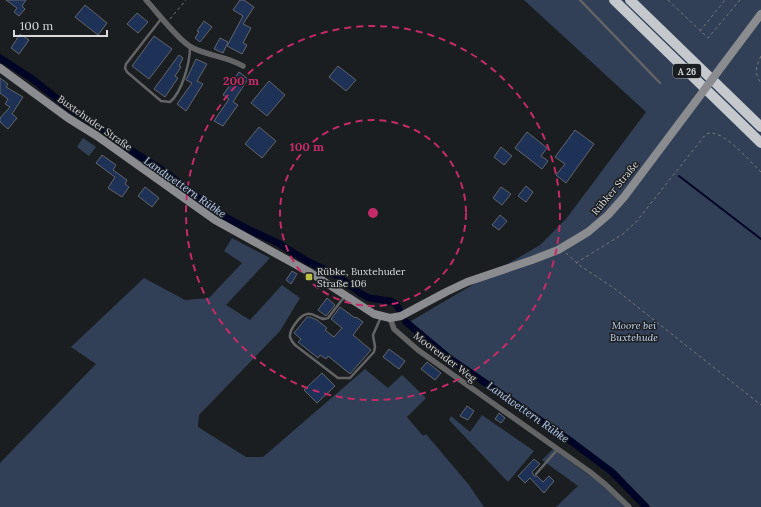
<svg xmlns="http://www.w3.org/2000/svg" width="761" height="507" font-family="Lora,serif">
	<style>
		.green { fill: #324057 }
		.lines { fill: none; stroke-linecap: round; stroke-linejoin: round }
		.stream { stroke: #000526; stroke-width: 2 }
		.canal { stroke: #000526; stroke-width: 7 }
		.building { fill: #1e3157; stroke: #63656a }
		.path { stroke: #76797b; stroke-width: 1; stroke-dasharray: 3 3; stroke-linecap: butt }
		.lane { stroke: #636466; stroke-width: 2.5 }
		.street { stroke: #636466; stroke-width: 5.5 }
		.secondary { stroke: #8a8c90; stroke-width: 8 }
		.highway { stroke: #c5c8cd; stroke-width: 10 }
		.secondary-bridge { stroke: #8a8c90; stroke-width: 8 }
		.ring { fill: none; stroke: #c42b68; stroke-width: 2; stroke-dasharray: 7 5 }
		.poi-dot { fill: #bac045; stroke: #1b1e21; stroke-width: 1.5 }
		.labels { text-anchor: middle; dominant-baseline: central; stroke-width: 3; stroke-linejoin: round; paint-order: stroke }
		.shield { fill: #1b1e21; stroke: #9fa1a3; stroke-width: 1 }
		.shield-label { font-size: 9px; font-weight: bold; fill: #d7d9db }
		.street-label { font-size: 10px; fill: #d7d9db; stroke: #1b1e21 }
		.poi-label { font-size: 10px; fill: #d7d9db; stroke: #1b1e21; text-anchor: start }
		.park-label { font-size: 10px; font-style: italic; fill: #cbdaf5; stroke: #1b1e21 }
		.water-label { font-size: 11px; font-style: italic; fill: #b7cdf5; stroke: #1b1e21 }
		.centre { fill: #c42b68; stroke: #1b1e21; stroke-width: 2 }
		.ring-label { font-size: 12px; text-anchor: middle; font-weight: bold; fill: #c42b68; stroke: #1b1e21; stroke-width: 3; stroke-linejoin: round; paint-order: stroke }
	</style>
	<rect width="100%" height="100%" fill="#1b1e21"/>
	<path class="green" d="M 524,0 L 761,0 L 761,507 L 645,507 L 617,477 L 574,446 L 551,428 L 463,370 L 406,324 L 540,245 L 566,219 L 646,112 Z
		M 83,138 L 96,147 L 89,156 L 77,147 Z
		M 232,238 L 270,258 L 226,305 L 250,320 L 282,285 L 300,298 L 280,331 L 199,415 L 198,427 L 246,457 L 263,457 L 365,369 L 388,388 L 402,375 L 426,398 L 407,417 L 423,436 L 426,434 L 469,485 L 484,507 L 0,507 L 0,463 L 96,364 L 71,347 L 144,278 L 185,300 L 209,298 L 242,263 L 224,251 Z
		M 482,415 L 534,451 L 508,482 L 449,420 L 451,416 L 470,432 Z
		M 553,449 L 605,487 L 625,507 L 556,507 L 578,486 L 542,460 Z"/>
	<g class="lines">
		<path class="stream" d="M 679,176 L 761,239"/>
		<path class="canal" d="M 0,58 L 31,78 L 69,108 L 110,134 L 129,149 L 167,173 L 216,212 L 250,230 L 278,243 L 307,261 L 338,276 L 360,293 L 369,298 L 390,301 L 396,304 L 399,309
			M 406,322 L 449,358 L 572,442 L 612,472 L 646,507"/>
	</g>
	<path class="building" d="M 6,0 L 26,0 L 22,6 L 25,9 L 19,16 L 14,12 L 17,8 Z
		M 240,0 L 244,0 L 254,7 L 243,24 L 251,28 L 243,43 L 247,45 L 242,54 L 227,46 L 243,16 L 233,10 Z
		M 85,5 L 107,23 L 98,35 L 75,17 Z
		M 137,13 L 148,22 L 138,33 L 127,24 Z
		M 204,21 L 212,27 L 200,42 L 195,38 L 199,32 L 197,31 Z
		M 20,34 L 29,40 L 19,54 L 11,48 Z
		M 154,36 L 172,49 L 149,79 L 132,66 Z
		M 220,38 L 228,42 L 223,53 L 214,49 Z
		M 179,55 L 183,58 L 179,66 L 181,67 L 175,76 L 178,78 L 165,97 L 154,89 Z
		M 196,59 L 207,64 L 197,81 L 203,84 L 186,111 L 177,104 L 192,83 L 186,80 Z
		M 338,66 L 356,80 L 346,91 L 329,77 Z
		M 239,72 L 248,79 L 233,102 L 238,105 L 223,126 L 214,121 L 229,99 L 223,95 Z
		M 0,78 L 8,84 L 6,87 L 23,97 L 12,114 L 17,118 L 8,129 L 0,122 L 0,118 L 10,107 L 5,104 L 8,99 L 0,93 Z
		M 269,81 L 285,95 L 267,116 L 251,103 Z
		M 259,127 L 276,141 L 262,158 L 245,144 Z
		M 575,130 L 594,144 L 566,183 L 556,175 L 565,164 L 555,157 Z
		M 527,132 L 547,148 L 541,156 L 548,161 L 542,169 L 515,148 Z
		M 501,147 L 512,156 L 504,165 L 494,157 Z
		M 102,155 L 116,165 L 113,170 L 127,180 L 125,184 L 129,187 L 122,197 L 108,188 L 115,177 L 96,163 Z
		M 526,186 L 533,192 L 526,202 L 518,196 Z
		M 145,187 L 159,198 L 152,207 L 138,196 Z
		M 501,187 L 511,194 L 502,205 L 493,198 Z
		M 500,215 L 507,221 L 499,230 L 492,225 Z
		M 292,271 L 297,274 L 291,284 L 286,280 Z
		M 327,298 L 335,305 L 326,316 L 318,310 Z
		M 340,307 L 355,318 L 356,317 L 363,322 L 353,335 L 371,350 L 350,374 L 328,356 L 326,359 L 320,355 L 318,358 L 298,342 L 301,339 L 294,333 L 307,317 L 310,317 L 317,320 L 327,328 L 325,330 L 334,337 L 342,328 L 331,319 Z
		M 389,349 L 405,361 L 399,369 L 383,357 Z
		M 427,362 L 441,373 L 435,380 L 421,369 Z
		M 322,373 L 335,386 L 317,403 L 304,390 Z
		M 467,406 L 474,411 L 468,420 L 460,416 Z
		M 499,413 L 505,418 L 501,423 L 495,419 Z
		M 534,459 L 540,464 L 532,472 L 534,476 L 537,476 L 543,482 L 549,476 L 554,481 L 544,493 L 530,478 L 525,483 L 518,476 Z"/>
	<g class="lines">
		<path class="path" d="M 668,0 L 708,38 L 740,0
			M 170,19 L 186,0
			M 700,31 L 725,0
			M 761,56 C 756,66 754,74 761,83
			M 566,253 L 579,265 L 615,289 L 761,405
			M 576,263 L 623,234 L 636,222 L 706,134 C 722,127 749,161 761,172"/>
		<path class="lane" d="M 580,0 L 660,83
			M 161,19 L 126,64 L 125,68 L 127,72 L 161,101 L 170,102 C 182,92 190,63 190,47
			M 345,296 L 328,318 C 320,322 315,312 307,314 C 300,315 289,330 290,337 C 291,340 293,343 295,345 L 338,378 L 350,378 L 374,352 L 375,347 L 373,335 L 381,317
			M 536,474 L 557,450"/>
		<path class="street" d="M 146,0 C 157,12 178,40 191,47 C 207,56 227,56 243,66
			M 390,318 L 394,329 L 418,350 L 590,472 L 606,485 L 629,507"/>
		<path class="secondary" d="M 722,66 L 761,14
			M 0,68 L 68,118 L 97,136 L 215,220 L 311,273 L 374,314 L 390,318 L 401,316 L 446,292 L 467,282 L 532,260 L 558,250 L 588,232 L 608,215 L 624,197 L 696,101"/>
		<path class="highway" d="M 614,0 L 761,143
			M 630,0 L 761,127"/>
		<path class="secondary-bridge" d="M 696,101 L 722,66"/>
	</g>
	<g class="ring">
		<circle cx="373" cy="213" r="93"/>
		<circle cx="373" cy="213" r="187"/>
	</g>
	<rect class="poi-dot" x="305" y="273" width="8" height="8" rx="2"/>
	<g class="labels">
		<rect class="shield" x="673" y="64" width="28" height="14" rx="3"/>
		<g class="shield-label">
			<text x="687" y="71">A 26</text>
		</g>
		<g class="street-label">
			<text transform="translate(95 123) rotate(35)">Buxtehuder Straße</text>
			<text transform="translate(615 188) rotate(-50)">Rübker Straße</text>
			<text transform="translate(445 357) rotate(37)">Moorender Weg</text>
		</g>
		<g class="poi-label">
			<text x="317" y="271">Rübke, Buxtehuder<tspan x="317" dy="12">Straße 106</tspan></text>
		</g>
		<g class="park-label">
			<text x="634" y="325">Moore bei<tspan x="634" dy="12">Buxtehude</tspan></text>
		</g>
		<g class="water-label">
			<text transform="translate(185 187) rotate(35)">Landwettern Rübke</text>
			<text transform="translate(528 412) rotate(35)">Landwettern Rübke</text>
		</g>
	</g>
	<circle cx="373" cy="213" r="6" class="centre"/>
	<g class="ring-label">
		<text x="241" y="85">200 m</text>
		<text x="307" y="151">100 m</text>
	</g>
	<path d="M14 30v6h93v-6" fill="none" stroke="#d7d9db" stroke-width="2"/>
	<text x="20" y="30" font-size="12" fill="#d7d9db" stroke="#1b1e21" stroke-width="3" paint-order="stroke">100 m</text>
</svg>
